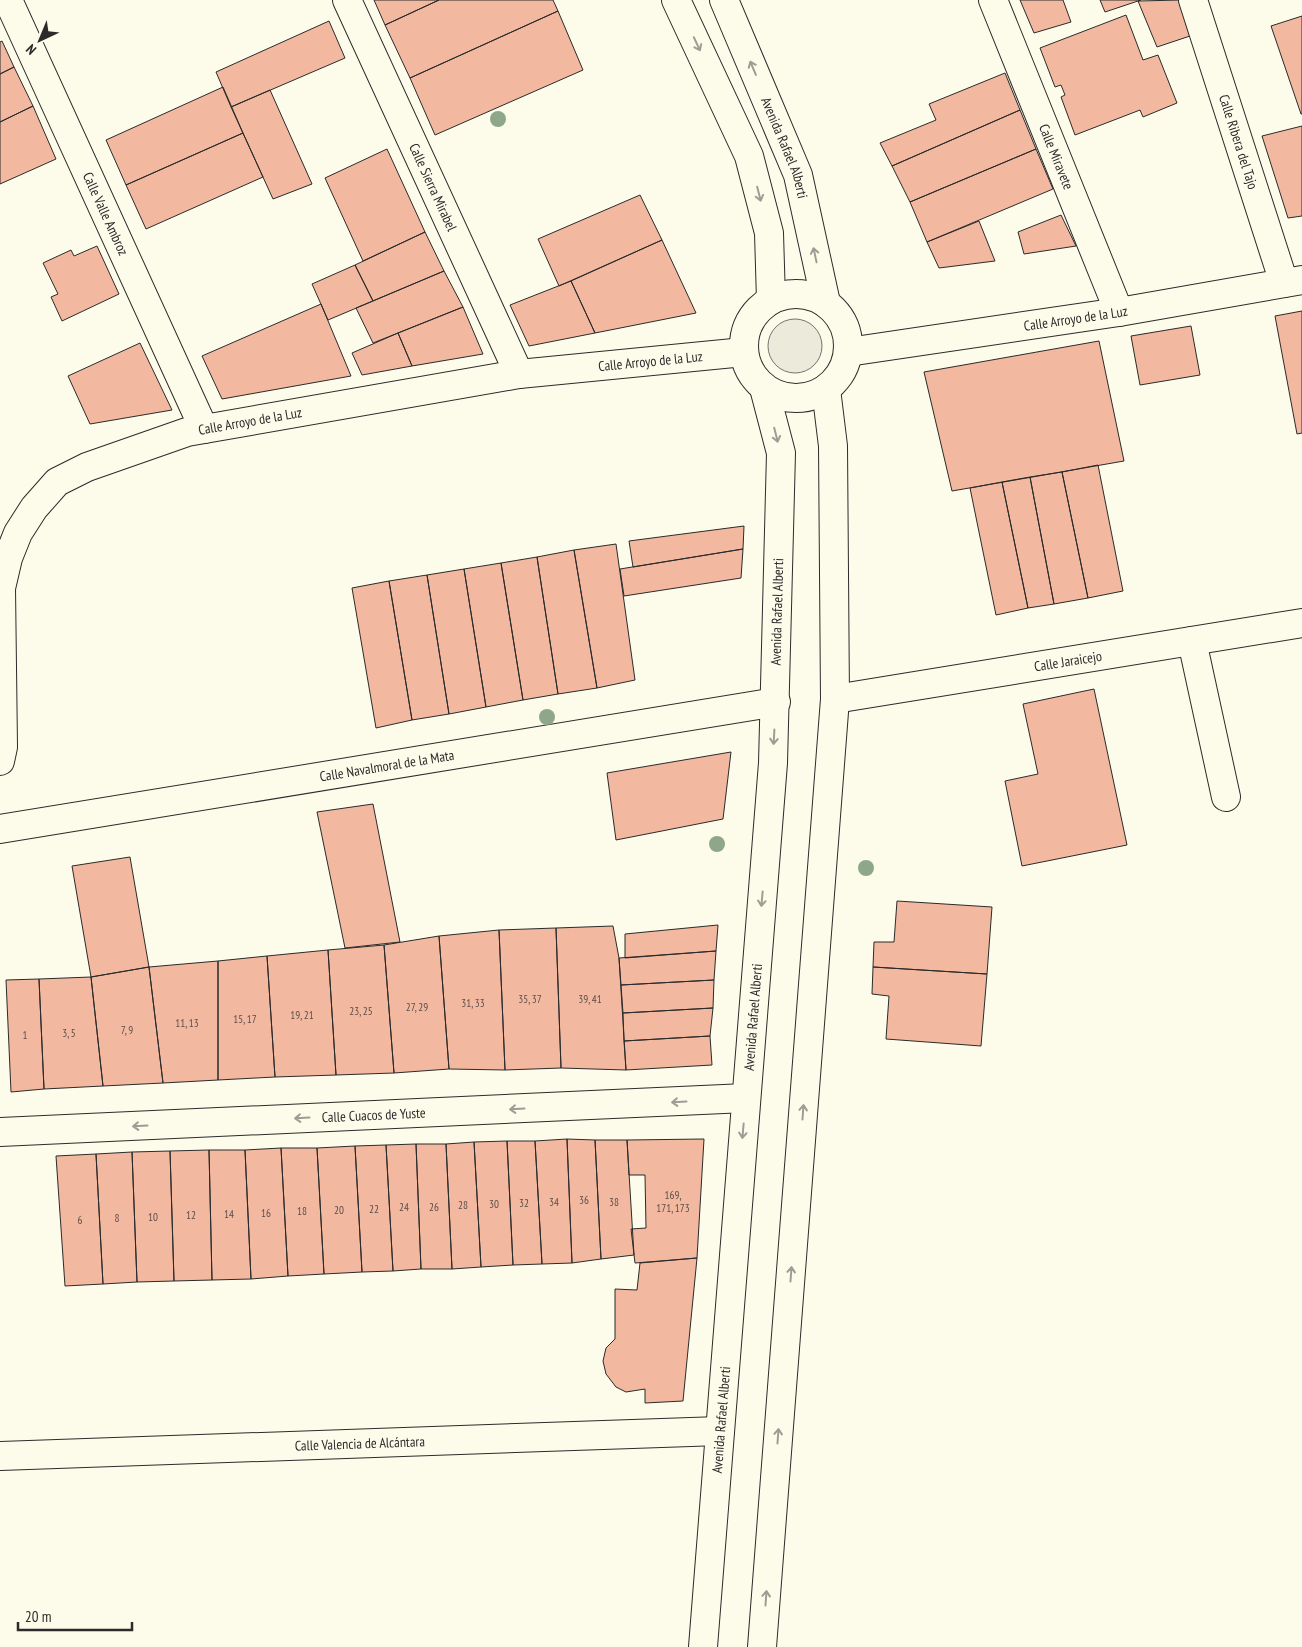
<svg xmlns="http://www.w3.org/2000/svg" width="1302" height="1647" font-family="'PT Sans Narrow',sans-serif">
	<style>
		.green { fill: #ecebdb; stroke: #74746e }
		.building { fill: #f2b8a0; stroke: #2b2b2b }
		.lines { fill: none; stroke-linecap: round; stroke-linejoin: round }
		.minor-casing { stroke: #2b2b2b; stroke-width: 30 }
		.minor { stroke: #fdfbea; stroke-width: 28 }
		.tree { fill: #8ea78a }
		.oneway { stroke: #9e9d94 }
		.labels { text-anchor: middle; dominant-baseline: central; stroke-width: 4; stroke-linejoin: round; paint-order: stroke }
		.number-label { font-size: 11px; fill: #5d4e48 }
		.street-label { font-size: 14px; fill: #2b2b2b; stroke: #fdfbea }
	</style>
	<rect width="100%" height="100%" fill="#fdfbea"/>
	<path class="green" d="M768 346a27 27 0 1 1 54 0a27 27 0 1 1-54 0Z"/>
	<path class="building" d="M 374,0 L 439,0 L 385,25 Z
		M 439,0 L 553,0 L 558,11 L 410,78 L 385,25 Z
		M 1020,0 L 1063,0 L 1071,22 L 1034,33 Z
		M 1100,0 L 1141,0 L 1105,12 Z
		M 1181,0 L 1190,36 L 1157,47 L 1138,1 Z
		M 558,11 L 583,70 L 435,135 L 410,78 Z
		M 1126,15 L 1143,60 L 1158,55 L 1177,103 L 1143,117 L 1140,110 L 1075,135 L 1061,97 L 1065,95 L 1061,85 L 1055,87 L 1040,48 Z
		M 1302,16 L 1302,114 L 1301,114 L 1271,26 Z
		M 329,21 L 345,58 L 231,107 L 216,72 Z
		M 2,41 L 14,67 L 0,74 L 0,42 Z
		M 14,67 L 33,106 L 0,122 L 0,74 Z
		M 1005,73 L 1020,110 L 892,166 L 880,143 L 936,120 L 929,104 Z
		M 223,87 L 243,133 L 126,185 L 106,140 Z
		M 270,90 L 312,184 L 273,199 L 231,107 Z
		M 33,106 L 56,159 L 0,184 L 0,122 Z
		M 1020,110 L 1036,149 L 910,202 L 892,166 Z
		M 1302,126 L 1302,216 L 1288,218 L 1262,136 Z
		M 243,133 L 263,177 L 146,229 L 126,185 Z
		M 387,149 L 425,232 L 363,261 L 325,178 Z
		M 1036,149 L 1053,189 L 927,242 L 910,202 Z
		M 640,195 L 662,240 L 559,286 L 538,239 Z
		M 1061,215 L 1076,246 L 1024,254 L 1018,232 Z
		M 979,221 L 995,261 L 939,268 L 927,242 Z
		M 425,232 L 444,271 L 373,301 L 355,265 Z
		M 662,240 L 696,313 L 595,333 L 571,281 Z
		M 97,246 L 119,294 L 62,321 L 51,297 L 58,294 L 43,263 L 71,250 L 74,256 Z
		M 355,265 L 373,301 L 328,320 L 312,284 Z
		M 444,271 L 463,307 L 373,343 L 356,308 Z
		M 571,281 L 595,333 L 529,346 L 510,305 Z
		M 321,304 L 351,376 L 222,399 L 202,356 Z
		M 463,307 L 483,354 L 412,366 L 398,333 Z
		M 1302,311 L 1302,433 L 1297,434 L 1275,316 Z
		M 1191,326 L 1200,375 L 1140,385 L 1131,336 Z
		M 398,333 L 412,366 L 362,375 L 352,353 Z
		M 1099,341 L 1124,461 L 952,491 L 924,372 Z
		M 140,343 L 172,410 L 90,424 L 68,376 Z
		M 1098,465 L 1123,591 L 1088,598 L 1062,472 Z
		M 1062,472 L 1088,598 L 1054,604 L 1030,477 Z
		M 1030,477 L 1054,604 L 1028,608 L 1002,482 Z
		M 1002,482 L 1028,608 L 996,615 L 970,488 Z
		M 744,526 L 743,549 L 633,567 L 629,541 Z
		M 616,544 L 635,680 L 597,688 L 574,550 Z
		M 743,549 L 741,578 L 624,596 L 620,569 Z
		M 574,550 L 597,688 L 558,694 L 537,557 Z
		M 537,557 L 558,694 L 523,700 L 501,563 Z
		M 501,563 L 523,700 L 486,707 L 464,569 Z
		M 464,569 L 486,707 L 449,714 L 427,575 Z
		M 427,575 L 449,714 L 412,720 L 389,581 Z
		M 389,581 L 412,720 L 376,728 L 352,588 Z
		M 1094,689 L 1127,845 L 1022,866 L 1005,781 L 1038,774 L 1023,704 Z
		M 731,752 L 723,819 L 616,840 L 607,773 Z
		M 373,804 L 400,942 L 345,948 L 317,812 Z
		M 130,857 L 149,967 L 91,977 L 72,866 Z
		M 897,901 L 992,907 L 987,974 L 873,967 L 874,942 L 894,942 Z
		M 718,925 L 716,951 L 625,958 L 625,934 Z
		M 613,926 L 619,958 L 626,1070 L 561,1068 L 556,928 Z
		M 556,928 L 561,1068 L 505,1070 L 499,930 Z
		M 499,930 L 505,1070 L 449,1069 L 439,936 Z
		M 439,936 L 449,1069 L 394,1073 L 384,945 Z
		M 384,945 L 394,1073 L 336,1075 L 328,950 Z
		M 328,950 L 336,1075 L 275,1077 L 267,956 Z
		M 716,951 L 714,980 L 621,985 L 619,958 Z
		M 267,956 L 275,1077 L 218,1080 L 218,961 Z
		M 218,961 L 218,1080 L 163,1083 L 149,967 Z
		M 149,967 L 163,1083 L 103,1086 L 91,977 Z
		M 873,967 L 987,974 L 981,1046 L 886,1039 L 889,996 L 872,994 Z
		M 91,977 L 103,1086 L 44,1089 L 39,979 Z
		M 39,979 L 44,1089 L 11,1092 L 6,980 Z
		M 714,980 L 713,1008 L 623,1013 L 621,985 Z
		M 713,1008 L 710,1036 L 624,1041 L 623,1013 Z
		M 710,1036 L 712,1065 L 626,1070 L 624,1041 Z
		M 567,1139 L 595,1140 L 601,1259 L 572,1263 Z
		M 567,1139 L 572,1263 L 542,1264 L 535,1141 Z
		M 704,1139 L 697,1258 L 635,1263 L 631,1229 L 646,1228 L 645,1175 L 629,1175 L 627,1140 Z
		M 595,1140 L 627,1140 L 634,1255 L 601,1259 Z
		M 507,1141 L 535,1141 L 542,1264 L 513,1265 Z
		M 507,1141 L 513,1265 L 481,1267 L 474,1142 Z
		M 474,1142 L 481,1267 L 452,1269 L 446,1144 Z
		M 416,1144 L 421,1269 L 393,1271 L 386,1145 Z
		M 416,1144 L 446,1144 L 452,1269 L 421,1269 Z
		M 386,1145 L 393,1271 L 362,1272 L 355,1146 Z
		M 355,1146 L 362,1272 L 324,1274 L 317,1148 Z
		M 281,1148 L 288,1276 L 251,1279 L 245,1150 Z
		M 281,1148 L 317,1148 L 324,1274 L 288,1276 Z
		M 209,1150 L 245,1150 L 251,1279 L 212,1280 Z
		M 209,1150 L 212,1280 L 174,1281 L 170,1151 Z
		M 170,1151 L 174,1281 L 137,1282 L 132,1152 Z
		M 132,1152 L 137,1282 L 103,1284 L 96,1154 Z
		M 96,1154 L 103,1284 L 65,1286 L 56,1156 Z
		M 697,1258 L 683,1401 L 645,1403 L 645,1389 L 626,1392 L 616,1387 L 606,1374 L 603,1361 L 606,1348 L 615,1339 L 615,1289 L 637,1290 L 640,1263 Z"/>
	<g class="lines">
		<g class="minor-casing">
			<g id="minor">
				<path id="s1" d="M 8,0 L 204,429"/>
				<path id="s2" d="M 347,0 L 519,374"/>
				<path d="M 676,0 L 749,156 L 769,233 L 771,300"/>
				<path id="s3" d="M 724,0 L 798,175 L 826,303"/>
				<path id="s4" d="M 993,0 L 1119,312"/>
				<path id="s5" d="M 1193,0 L 1284,283"/>
				<circle cx="796" cy="346" r="52"/>
				<path id="s6" d="M 848,352 L 1119,312 L 1302,280"/>
				<path d="M 1192,641 L 1226,797"/>
				<path id="s7" d="M 835,699 L 1302,623"/>
				<path id="s8" d="M 0,761 L 3,747 L 1,588 L 8,558 L 18,533 L 34,508 L 57,482 L 87,467 L 187,432 L 519,374 L 744,352"/>
				<path id="s9" d="M 0,829 L 776,702"/>
				<path id="s10" d="M 0,1132 L 746,1098"/>
				<path id="s11" d="M 0,1456 L 720,1431"/>
				<path id="s12" d="M 703,1647 L 773,763 L 781,453 L 764,388"/>
				<path d="M 762,1647 L 835,699 L 833,446 L 826,389"/>
			</g>
		</g>
		<use href="#minor" class="minor"/>
	</g>
	<g class="tree">
		<circle cx="498" cy="119" r="8"/>
		<circle cx="547" cy="717" r="8"/>
		<circle cx="717" cy="844" r="8"/>
		<circle cx="866" cy="868" r="8"/>
	</g>
	<defs><path id="oneway-shaft" d="M-6 0H5M1.5-3L5.5 0L1.5 3" fill="none" stroke-width="1.6" stroke-linecap="round" stroke-linejoin="round" transform="scale(1.25)"/></defs>
	<g class="oneway">
		<use href="#oneway-shaft" transform="translate(697 44) rotate(65)"/>
		<use href="#oneway-shaft" transform="translate(753 68) rotate(-113)"/>
		<use href="#oneway-shaft" transform="translate(759 194) rotate(76)"/>
		<use href="#oneway-shaft" transform="translate(815 255) rotate(-102)"/>
		<use href="#oneway-shaft" transform="translate(776 435) rotate(76)"/>
		<use href="#oneway-shaft" transform="translate(774 737) rotate(93)"/>
		<use href="#oneway-shaft" transform="translate(762 899) rotate(95)"/>
		<use href="#oneway-shaft" transform="translate(679 1102) rotate(177)"/>
		<use href="#oneway-shaft" transform="translate(517 1109) rotate(177)"/>
		<use href="#oneway-shaft" transform="translate(803 1112) rotate(-86)"/>
		<use href="#oneway-shaft" transform="translate(302 1118) rotate(177)"/>
		<use href="#oneway-shaft" transform="translate(140 1126) rotate(177)"/>
		<use href="#oneway-shaft" transform="translate(743 1131) rotate(95)"/>
		<use href="#oneway-shaft" transform="translate(791 1274) rotate(-86)"/>
		<use href="#oneway-shaft" transform="translate(778 1436) rotate(-86)"/>
		<use href="#oneway-shaft" transform="translate(766 1598) rotate(-86)"/>
	</g>
	<g class="labels">
		<g class="number-label">
			<text x="530" y="999">35, 37</text>
			<text x="590" y="999">39, 41</text>
			<text x="473" y="1003">31, 33</text>
			<text x="417" y="1007">27, 29</text>
			<text x="361" y="1011">23, 25</text>
			<text x="302" y="1015">19, 21</text>
			<text x="245" y="1019">15, 17</text>
			<text x="187" y="1023">11, 13</text>
			<text x="127" y="1030">7, 9</text>
			<text x="69" y="1033">3, 5</text>
			<text x="25" y="1035">1</text>
			<text x="673" y="1195">169,<tspan x="673" dy="13">171, 173</tspan></text>
			<text x="584" y="1200">36</text>
			<text x="554" y="1202">34</text>
			<text x="614" y="1202">38</text>
			<text x="524" y="1203">32</text>
			<text x="494" y="1204">30</text>
			<text x="463" y="1205">28</text>
			<text x="404" y="1207">24</text>
			<text x="434" y="1207">26</text>
			<text x="374" y="1209">22</text>
			<text x="339" y="1210">20</text>
			<text x="302" y="1211">18</text>
			<text x="266" y="1213">16</text>
			<text x="229" y="1214">14</text>
			<text x="191" y="1215">12</text>
			<text x="153" y="1217">10</text>
			<text x="117" y="1218">8</text>
			<text x="80" y="1220">6</text>
		</g>
		<g class="street-label">
			<text stroke="none"><textPath href="#s5" startOffset="149">Calle Ribera del Tajo</textPath></text>
			<text stroke="none"><textPath href="#s3" startOffset="160">Avenida Rafael Alberti</textPath></text>
			<text stroke="none"><textPath href="#s4" startOffset="169">Calle Miravete</textPath></text>
			<text stroke="none"><textPath href="#s2" startOffset="206">Calle Sierra Mirabel</textPath></text>
			<text stroke="none"><textPath href="#s1" startOffset="235">Calle Valle Ambroz</textPath></text>
			<text stroke="none"><textPath href="#s6" startOffset="230">Calle Arroyo de la Luz</textPath></text>
			<text stroke="none"><textPath href="#s8" startOffset="904">Calle Arroyo de la Luz</textPath></text>
			<text stroke="none"><textPath href="#s8" startOffset="499">Calle Arroyo de la Luz</textPath></text>
			<text stroke="none"><textPath href="#s12" startOffset="1038">Avenida Rafael Alberti</textPath></text>
			<text stroke="none"><textPath href="#s7" startOffset="236">Calle Jaraicejo</textPath></text>
			<text stroke="none"><textPath href="#s9" startOffset="392">Calle Navalmoral de la Mata</textPath></text>
			<text stroke="none"><textPath href="#s12" startOffset="632">Avenida Rafael Alberti</textPath></text>
			<text stroke="none"><textPath href="#s10" startOffset="374">Calle Cuacos de Yuste</textPath></text>
			<text stroke="none"><textPath href="#s12" startOffset="228">Avenida Rafael Alberti</textPath></text>
			<text stroke="none"><textPath href="#s11" startOffset="360">Calle Valencia de Alcántara</textPath></text>
		</g>
	</g>
	<g transform="translate(40 40) rotate(224)" stroke="#fdfbea" stroke-width="4" paint-order="stroke">
	<path d="M0-4L9 19L0 12L-9 19Z" fill="#2b2b2b"/>
	<text y="-8" font-size="14" font-weight="bold" text-anchor="middle" fill="#2b2b2b">N</text>
	</g>
	<path d="M18 1622v8h114v-8" fill="none" stroke="#2b2b2b" stroke-width="2.5"/>
	<text x="25" y="1622" font-size="15" fill="#2b2b2b" stroke="#fdfbea" stroke-width="4" paint-order="stroke">20 m</text>
</svg>
